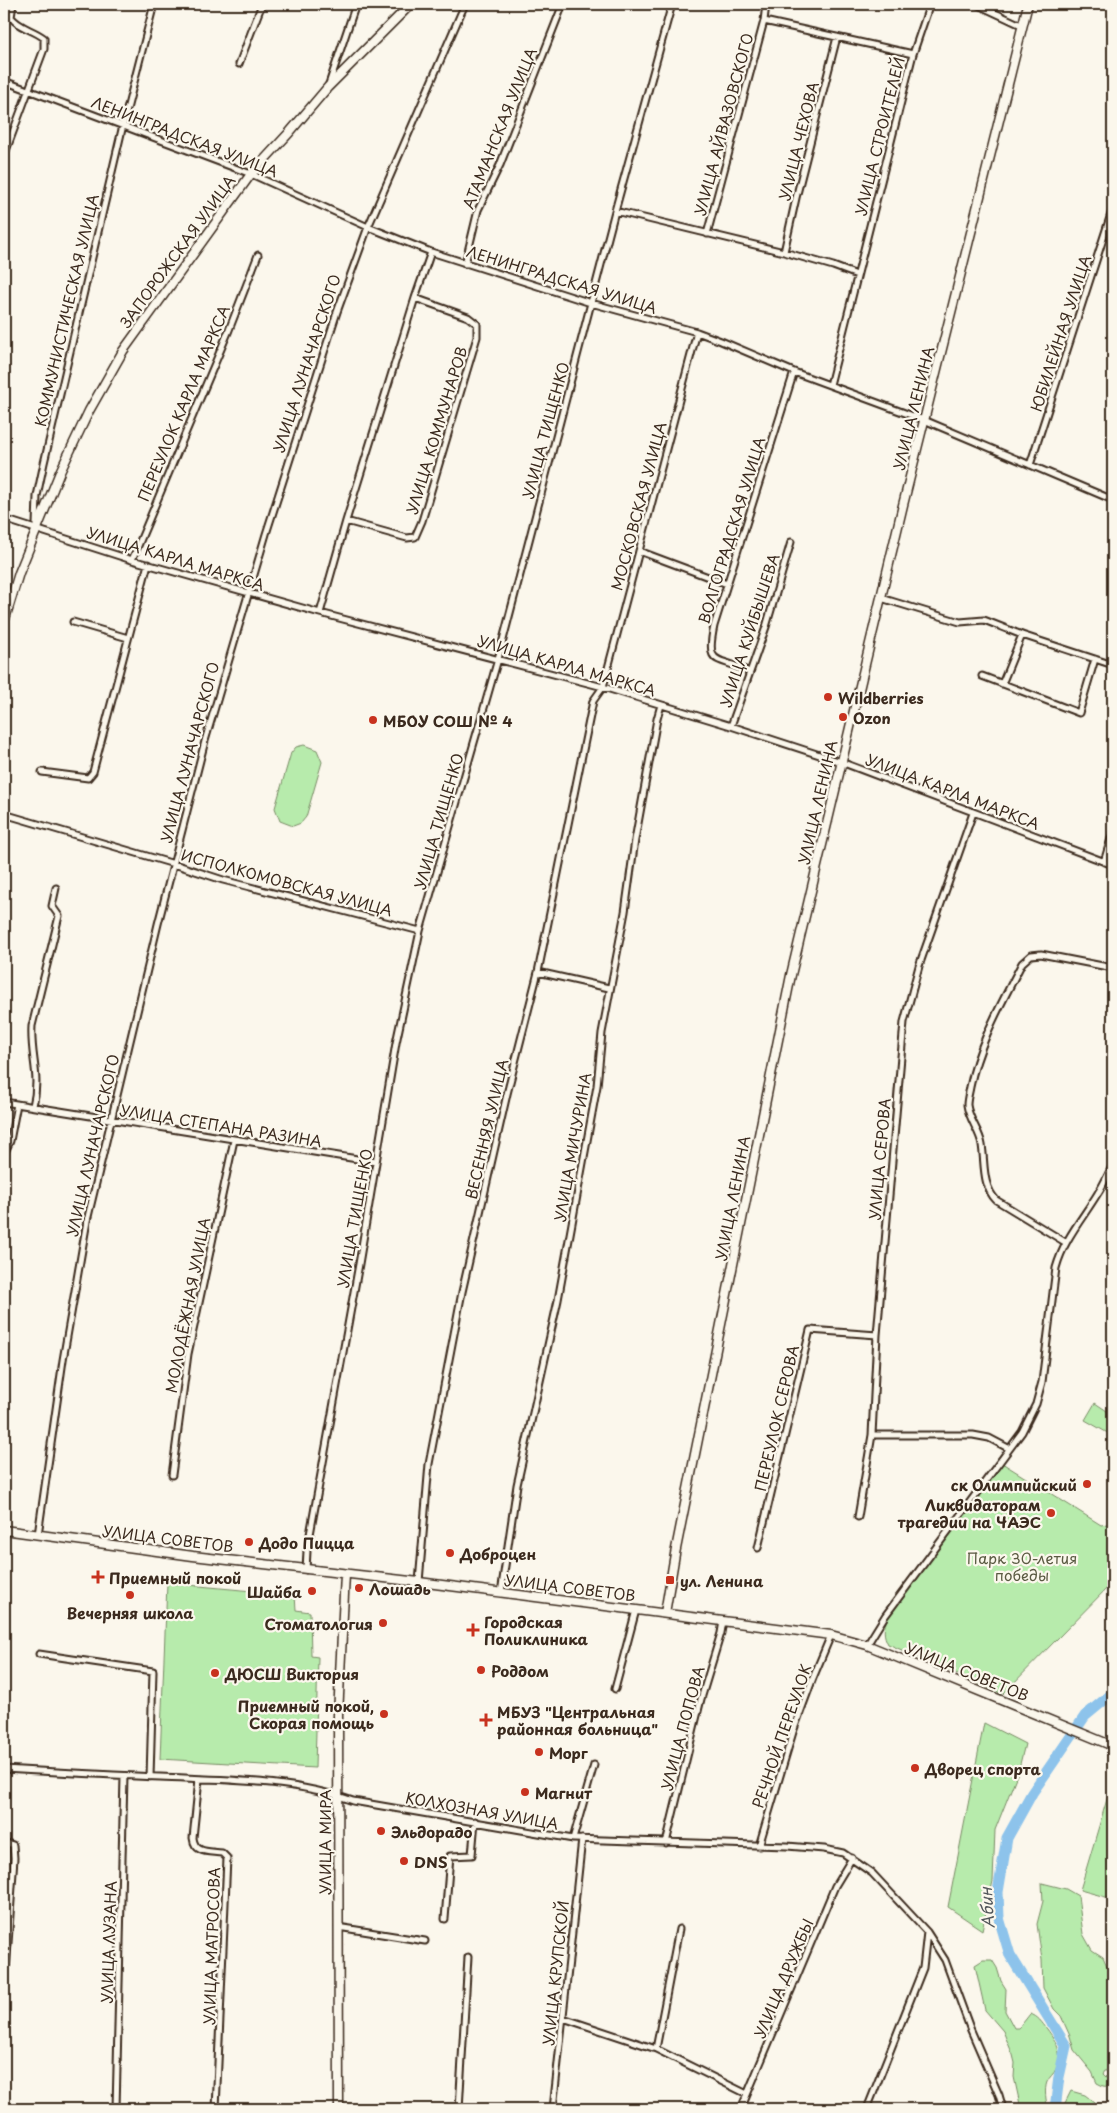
<svg xmlns="http://www.w3.org/2000/svg" width="1117" height="2113" font-family="'Playpen Sans',sans-serif">
	<style>
		.green { fill: #b7ebac; stroke: #798a65 }
		.lines { fill: none; stroke-linecap: round; stroke-linejoin: round }
		.river { stroke: #8dc3eb; stroke-width: 11 }
		.minor-casing { stroke: #3b2a1e; stroke-width: 9 }
		.secondary-casing { stroke: #3b2a1e; stroke-width: 11 }
		.minor { stroke: #fbf7ec; stroke-width: 5 }
		.secondary { stroke: #fbf7ec; stroke-width: 8 }
		.poi-dot { fill: #c8321e; stroke: #fbf7ec; stroke-width: 2 }
		.labels { text-anchor: middle; dominant-baseline: central; stroke-width: 4.5; stroke-linejoin: round; paint-order: stroke }
		.street-label { font-size: 15px; fill: #3b2a1e; stroke: #fbf7ec }
		.poi-label { font-size: 15px; font-weight: bold; fill: #3b2a1e; stroke: #fbf7ec; text-anchor: start }
		.park-label { font-size: 15px; fill: #5a5a42; stroke: #fbf7ec }
		.water-label { font-size: 16px; font-style: italic; fill: #54585c; stroke: #fbf7ec }
	</style>
	<rect width="100%" height="100%" fill="#fbf7ec"/>
	<filter id="ink" filterUnits="userSpaceOnUse"><feTurbulence type="fractalNoise" baseFrequency=".02" numOctaves="2"/><feDisplacementMap in="SourceGraphic" scale="10" xChannelSelector="R" yChannelSelector="G"/><feConvolveMatrix kernelMatrix="1 2 1 2 8 2 1 2 1" color-interpolation-filters="sRGB"/></filter>
	<g filter="url(#ink)">
		<path class="green" d="M 304,745 L 317,750 L 322,762 L 306,817 L 301,823 L 293,826 L 280,821 L 275,808 L 291,753 L 296,747 Z
			M 1095,1403 L 1113,1415 L 1113,1436 L 1085,1420 Z
			M 1002,1463 L 1101,1525 L 1113,1523 L 1113,1582 L 1003,1694 L 888,1644 C 883,1635 883,1627 888,1618 Z
			M 167,1583 L 295,1595 L 296,1610 L 310,1612 L 311,1656 L 318,1657 L 315,1768 L 160,1759 Z
			M 984,1723 L 1025,1744 L 1018,1772 L 995,1830 L 993,1881 L 982,1930 L 948,1907 Z
			M 1110,1789 L 1113,1790 L 1113,1899 L 1080,1890 Z
			M 1042,1883 L 1066,1889 L 1078,1896 L 1083,1934 L 1092,1950 L 1103,1957 L 1107,1966 L 1113,1972 L 1113,2069 L 1105,2071 L 1103,2074 L 1110,2081 L 1112,2087 L 1103,2086 L 1097,2083 L 1092,2072 L 1074,2050 L 1070,2036 L 1061,2016 L 1054,2009 L 1043,1988 L 1042,1960 L 1037,1924 L 1043,1901 Z
			M 983,1960 L 992,1960 L 997,1968 L 1001,1981 L 1006,1989 L 1005,2011 L 1014,2028 L 1019,2028 L 1030,2014 C 1038,2016 1042,2023 1047,2029 C 1056,2041 1064,2054 1056,2069 C 1054,2074 1049,2077 1047,2082 C 1044,2090 1046,2101 1048,2109 L 1021,2109 L 1014,2077 L 1015,2063 L 1013,2055 L 1003,2031 L 985,2010 L 975,1965 Z
			M 1071,2091 L 1085,2095 L 1103,2109 L 1062,2109 Z"/>
		<g class="lines">
			<path class="river" d="M 1055,2109 L 1059,2077 L 1066,2046 L 1010,1955 L 999,1918 L 998,1892 L 1007,1838 L 1032,1793 L 1085,1716 L 1113,1693"/>
			<g class="minor-casing">
				<path id="minor" d="M 976,4 L 1021,25
					M 764,21 L 913,54
					M 239,64 L 262,4
					M 4,81 L 251,174 L 368,227 L 431,252 L 591,303 L 697,332 L 721,341 L 794,372 L 924,420 L 1113,500
					M 329,84 L 356,4
					M 4,156 L 44,49 L 44,38 C 32,29 19,28 11,17 L 13,4
					M 615,211 L 784,252 L 833,266 L 857,275
					M 707,234 L 764,21 L 766,4
					M 784,252 L 796,198 L 837,37
					M 465,264 L 478,210 L 500,165 L 563,4
					M 830,385 L 913,54 L 930,4
					M 1030,465 L 1113,208
					M 4,519 L 132,560 L 320,613 L 603,687 L 731,726 L 841,762 L 1113,865
					M 346,521 L 407,538 L 415,537 L 422,521 L 477,337 L 477,324 L 468,317 L 415,298
					M 36,525 L 37,496 L 44,463 L 123,125 L 154,4
					M 639,551 L 727,584
					M 132,560 L 229,330 L 258,255
					M 881,598 L 960,622 L 984,620 L 1022,635 L 1113,665
					M 320,613 L 346,521 L 415,298 L 431,252
					M 73,622 L 128,638
					M 749,672 C 718,655 705,669 714,626 L 794,372
					M 982,676 L 1079,713 L 1095,659
					M 1002,684 L 1022,635
					M 731,726 L 766,627 L 791,542
					M 42,772 L 88,778 L 93,772 L 148,564
					M 4,814 L 174,864 L 223,880 L 420,931
					M 1104,862 L 1113,832
					M 538,972 L 609,988
					M 4,1102 L 376,1162
					M 33,1106 C 41,1074 30,1057 32,1026 L 59,916 L 52,906 L 56,888
					M 4,1154 L 10,1141 L 17,1104
					M 1065,1242 L 996,1200 C 982,1185 985,1164 982,1145 C 980,1131 969,1120 967,1105 C 967,1099 969,1093 970,1087 C 979,1042 1002,1003 1022,963 L 1031,955 L 1041,954 L 1113,968
					M 872,1435 L 973,1435 L 989,1438 L 1008,1448
					M 172,1475 L 188,1354 L 234,1140
					M 858,1517 L 872,1435 L 877,1335 L 904,1022 L 919,966 L 973,813
					M 38,1535 L 63,1360 L 87,1221 L 158,924 L 205,741 L 266,534 L 337,312 L 368,227 L 465,4
					M 758,1548 L 810,1330 L 877,1335
					M 306,1570 L 307,1551 L 359,1264 L 396,1043 L 420,931 L 498,659 L 615,211 L 672,4
					M 419,1582 L 429,1464 L 462,1292 L 507,1094 L 538,972 L 593,701 L 603,687 L 697,332
					M 501,1593 L 517,1485 L 558,1300 L 597,1086 L 602,1033 L 625,912 L 635,840 L 657,719 L 661,705
					M 867,1645 L 885,1616 L 1022,1432 L 1036,1404 L 1042,1382 L 1056,1268 C 1064,1239 1083,1218 1098,1193 C 1104,1184 1108,1174 1113,1165
					M 39,1654 L 153,1671 L 150,1777
					M 615,1689 L 636,1610
					M 4,1769 C 56,1772 108,1775 160,1777 C 224,1780 293,1779 353,1801 L 573,1839 L 787,1846 L 824,1849 L 843,1853 L 872,1873 L 927,1932 L 945,1960 L 970,2028 L 999,2095 L 1003,2109
					M 199,1779 L 193,1838 C 195,1854 209,1851 222,1853 L 227,1858 L 216,2109
					M 573,1839 L 594,1765
					M 4,1842 L 13,1845 L 14,1858 L 4,2000
					M 666,1843 L 701,1699 L 721,1633 L 723,1621
					M 759,1846 L 793,1732 L 813,1678 L 831,1635
					M 445,1919 L 450,1856 L 472,1855 L 475,1821
					M 338,1927 L 425,1941
					M 563,2018 L 656,2049 L 747,2094
					M 656,2049 L 679,1929
					M 116,2109 L 124,1776
					M 459,2109 L 468,1957
					M 553,2109 L 582,1839
					M 741,2109 L 835,1886 L 852,1858
					M 867,2109 L 923,1968 L 927,1932"/>
			</g>
			<g class="secondary-casing">
				<path id="secondary" d="M 4,622 L 19,573 L 60,472 L 89,411 L 123,351 L 251,174 L 289,133 L 328,87 L 411,4
					M 4,1530 L 193,1556 L 419,1582 L 831,1635 L 867,1645 L 1113,1746
					M 665,1613 L 675,1554 L 791,975 L 903,505 L 1028,4
					M 339,2109 L 338,1715 L 345,1574"/>
			</g>
			<use href="#minor" class="minor"/>
			<use href="#secondary" class="secondary"/>
		</g>
	</g>
	<g class="poi-dot">
		<circle cx="828" cy="697" r="5"/>
		<circle cx="843" cy="717" r="5"/>
		<circle cx="373" cy="720" r="5"/>
		<circle cx="1087" cy="1484" r="5"/>
		<circle cx="1051" cy="1513" r="5"/>
		<circle cx="249" cy="1542" r="5"/>
		<circle cx="450" cy="1553" r="5"/>
		<path d="M95.5 1569.5h5v5h5v5h-5v5h-5v-5h-5v-5h5z"/>
		<rect x="665" y="1575" width="10" height="10" rx="2.5"/>
		<circle cx="359" cy="1588" r="5"/>
		<circle cx="312" cy="1591" r="5"/>
		<circle cx="130" cy="1595" r="5"/>
		<circle cx="383" cy="1623" r="5"/>
		<path d="M470.5 1622.5h5v5h5v5h-5v5h-5v-5h-5v-5h5z"/>
		<circle cx="481" cy="1670" r="5"/>
		<circle cx="215" cy="1673" r="5"/>
		<circle cx="384" cy="1714" r="5"/>
		<path d="M483.5 1712.5h5v5h5v5h-5v5h-5v-5h-5v-5h5z"/>
		<circle cx="539" cy="1752" r="5"/>
		<circle cx="915" cy="1768" r="5"/>
		<circle cx="525" cy="1792" r="5"/>
		<circle cx="381" cy="1831" r="5"/>
		<circle cx="404" cy="1861" r="5"/>
	</g>
	<g class="labels">
		<g class="street-label">
			<text transform="translate(723 124) rotate(-75)">УЛИЦА АЙВАЗОВСКОГО</text>
			<text transform="translate(499 128) rotate(-68)">АТАМАНСКАЯ УЛИЦА</text>
			<text transform="translate(185 136) rotate(21)">ЛЕНИНГРАДСКАЯ УЛИЦА</text>
			<text transform="translate(879 136) rotate(-76)">УЛИЦА СТРОИТЕЛЕЙ</text>
			<text transform="translate(798 141) rotate(-76)">УЛИЦА ЧЕХОВА</text>
			<text transform="translate(177 251) rotate(-54)">ЗАПОРОЖСКАЯ УЛИЦА</text>
			<text transform="translate(562 279) rotate(17)">ЛЕНИНГРАДСКАЯ УЛИЦА</text>
			<text transform="translate(66 310) rotate(-77)">КОММУНИСТИЧЕСКАЯ УЛИЦА</text>
			<text transform="translate(1060 333) rotate(-72)">ЮБИЛЕЙНАЯ УЛИЦА</text>
			<text transform="translate(306 363) rotate(-72)">УЛИЦА ЛУНАЧАРСКОГО</text>
			<text transform="translate(183 403) rotate(-67)">ПЕРЕУЛОК КАРЛА МАРКСА</text>
			<text transform="translate(913 408) rotate(-76)">УЛИЦА ЛЕНИНА</text>
			<text transform="translate(436 430) rotate(-73)">УЛИЦА КОММУНАРОВ</text>
			<text transform="translate(545 430) rotate(-75)">УЛИЦА ТИЩЕНКО</text>
			<text transform="translate(638 506) rotate(-75)">МОСКОВСКАЯ УЛИЦА</text>
			<text transform="translate(731 530) rotate(-73)">ВОЛГОГРАДСКАЯ УЛИЦА</text>
			<text transform="translate(176 558) rotate(17)">УЛИЦА КАРЛА МАРКСА</text>
			<text transform="translate(749 630) rotate(-72)">УЛИЦА КУЙБЫШЕВА</text>
			<text transform="translate(567 665) rotate(16)">УЛИЦА КАРЛА МАРКСА</text>
			<text transform="translate(189 752) rotate(-75)">УЛИЦА ЛУНАЧАРСКОГО</text>
			<text transform="translate(953 791) rotate(21)">УЛИЦА КАРЛА МАРКСА</text>
			<text transform="translate(817 802) rotate(-77)">УЛИЦА ЛЕНИНА</text>
			<text transform="translate(438 821) rotate(-74)">УЛИЦА ТИЩЕНКО</text>
			<text transform="translate(287 882) rotate(15)">ИСПОЛКОМОВСКАЯ УЛИЦА</text>
			<text transform="translate(221 1125) rotate(9)">УЛИЦА СТЕПАНА РАЗИНА</text>
			<text transform="translate(486 1129) rotate(-77)">ВЕСЕННЯЯ УЛИЦА</text>
			<text transform="translate(92 1145) rotate(-77)">УЛИЦА ЛУНАЧАРСКОГО</text>
			<text transform="translate(572 1147) rotate(-80)">УЛИЦА МИЧУРИНА</text>
			<text transform="translate(879 1159) rotate(-85)">УЛИЦА СЕРОВА</text>
			<text transform="translate(732 1198) rotate(-79)">УЛИЦА ЛЕНИНА</text>
			<text transform="translate(354 1218) rotate(-80)">УЛИЦА ТИЩЕНКО</text>
			<text transform="translate(187 1305) rotate(-79)">МОЛОДЁЖНАЯ УЛИЦА</text>
			<text transform="translate(776 1418) rotate(-77)">ПЕРЕУЛОК СЕРОВА</text>
			<text transform="translate(168 1538) rotate(7)">УЛИЦА СОВЕТОВ</text>
			<text transform="translate(570 1587) rotate(7)">УЛИЦА СОВЕТОВ</text>
			<text transform="translate(967 1671) rotate(22)">УЛИЦА СОВЕТОВ</text>
			<text transform="translate(682 1728) rotate(-75)">УЛИЦА ПОПОВА</text>
			<text transform="translate(781 1736) rotate(-71)">РЕЧНОЙ ПЕРЕУЛОК</text>
			<text transform="translate(482 1810) rotate(10)">КОЛХОЗНАЯ УЛИЦА</text>
			<text transform="translate(324 1842) rotate(-90)">УЛИЦА МИРА</text>
			<text transform="translate(108 1942) rotate(-88)">УЛИЦА ЛУЗАНА</text>
			<text transform="translate(211 1946) rotate(-88)">УЛИЦА МАТРОСОВА</text>
			<text transform="translate(555 1973) rotate(-84)">УЛИЦА КРУПСКОЙ</text>
			<text transform="translate(783 1978) rotate(-67)">УЛИЦА ДРУЖБЫ</text>
		</g>
		<g class="poi-label">
			<text x="838" y="697">Wildberries</text>
			<text x="853" y="717">Ozon</text>
			<text x="383" y="720">МБОУ СОШ № 4</text>
			<text x="1077" y="1484" text-anchor="end">ск Олимпийский</text>
			<text x="1041" y="1504" text-anchor="end">Ликвидаторам<tspan x="1041" dy="17">трагедии на ЧАЭС</tspan></text>
			<text x="259" y="1542">Додо Пицца</text>
			<text x="460" y="1553">Доброцен</text>
			<text x="109" y="1577">Приемный покой</text>
			<text x="680" y="1580">ул. Ленина</text>
			<text x="369" y="1588">Лошадь</text>
			<text x="302" y="1591" text-anchor="end">Шайба</text>
			<text x="130" y="1612" text-anchor="middle">Вечерняя школа</text>
			<text x="484" y="1621">Городская<tspan x="484" dy="17">Поликлиника</tspan></text>
			<text x="373" y="1623" text-anchor="end">Стоматология</text>
			<text x="491" y="1670">Роддом</text>
			<text x="225" y="1673">ДЮСШ Виктория</text>
			<text x="374" y="1705" text-anchor="end">Приемный покой,<tspan x="374" dy="17">Скорая помощь</tspan></text>
			<text x="497" y="1711">МБУЗ "Центральная<tspan x="497" dy="17">районная больница"</tspan></text>
			<text x="549" y="1752">Морг</text>
			<text x="925" y="1768">Дворец спорта</text>
			<text x="535" y="1792">Магнит</text>
			<text x="391" y="1831">Эльдорадо</text>
			<text x="414" y="1861">DNS</text>
		</g>
		<g class="park-label">
			<text x="1022" y="1557">Парк 30-летия<tspan x="1022" dy="17">победы</tspan></text>
		</g>
		<g class="water-label">
			<text transform="translate(986 1908) rotate(-94)">Абин</text>
		</g>
	</g>
	<rect width="1117" height="2113" fill="none" stroke="#fbf7ec" stroke-width="20"/>
	<rect x="10" y="10" width="1097" height="2093" fill="none" stroke="#3b2a1e" stroke-width="2" filter="url(#ink)"/>
</svg>
